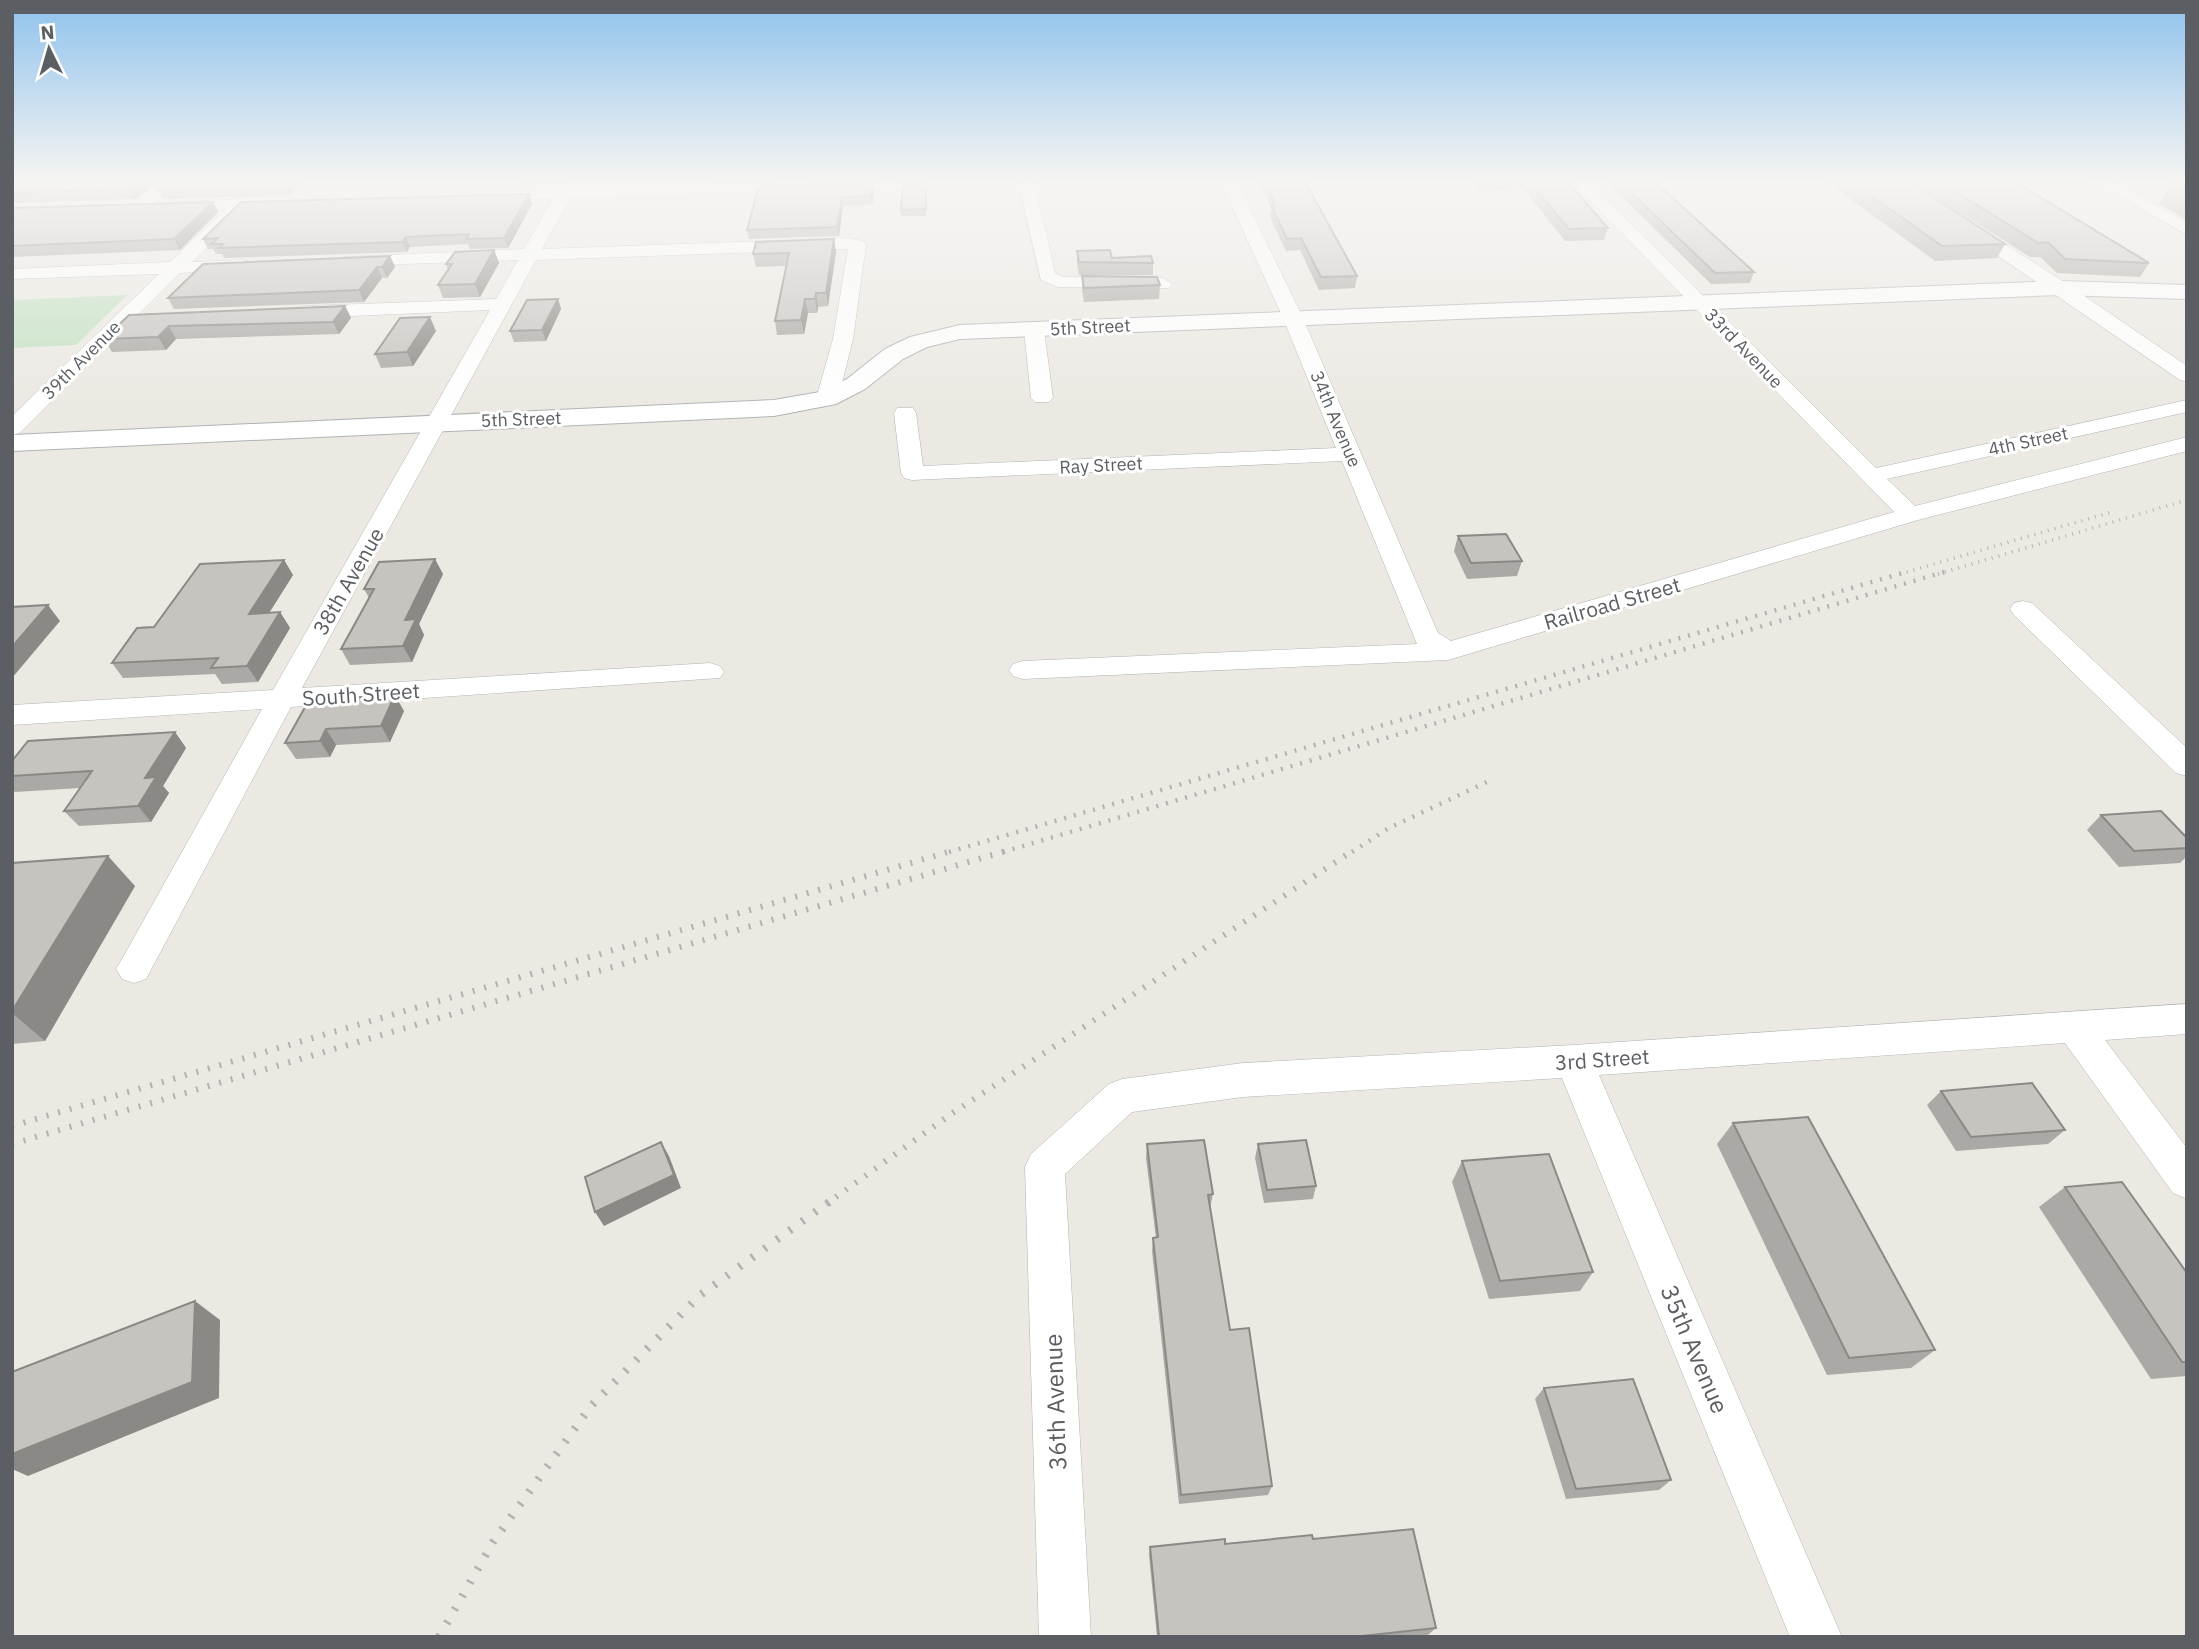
<svg xmlns="http://www.w3.org/2000/svg" width="2199" height="1649" font-family="'IBM Plex Sans',sans-serif">
	<style>
		.green { fill: #c3e1c2 }
		.lines { fill: none; stroke-linecap: round; stroke-linejoin: round }
		.minor-casing { stroke: #b0b3b6; stroke-width: 1 }
		.tertiary-casing { stroke: #b0b3b6; stroke-width: 2 }
		.minor { fill: #fff; fill-rule: evenodd }
		.tertiary { fill: #fff; fill-rule: evenodd }
		.rail-far3 { stroke: #b1b2b2; stroke-width: 3.5; stroke-dasharray: 1 6; stroke-linecap: butt }
		.rail-far2 { stroke: #b1b2b2; stroke-width: 4.5; stroke-dasharray: 2 8; stroke-linecap: butt }
		.rail-far1 { stroke: #b1b2b2; stroke-width: 6; stroke-dasharray: 2 10; stroke-linecap: butt }
		.rail { stroke: #b1b2b2; stroke-width: 8; stroke-dasharray: 2.5 13; stroke-linecap: butt }
		.wall { fill: #aba9a5 }
		.shaded-wall { fill: #8b8986 }
		.building { fill: #c7c4c0; stroke: #8b8986; stroke-width: 2 }
		.labels { text-anchor: middle; dominant-baseline: central; stroke-width: 6; stroke-linejoin: round; paint-order: stroke }
		.far-street-label { font-size: 18px; fill: #5b5e62; stroke: #fff }
		.street-label { font-size: 21px; fill: #5b5e62; stroke: #fff }
		.near-street-label { font-size: 24px; fill: #5b5e62; stroke: #fff }
	</style>
	<rect width="100%" height="100%" fill="#ece9e3"/>
	<path class="green" d="M 127,295 L 76,345 L 12,348 L 12,300 Z"/>
	<g class="lines">
		<g class="minor-casing">
			<path id="minor" d="M 162,180 L 179,180 L 146,211 L 134,211 L 132,207 L 134,203 Z
				M 858,180 L 1012,180 L 1004,185 L 570,198 L 542,249 L 846,238 L 863,241 L 866,245 L 853,339 L 838,399 L 834,403 L 820,403 L 816,399 L 833,339 L 848,249 L 536,260 L 302,688 L 710,663 L 720,666 L 724,672 L 720,678 L 291,707 L 146,979 L 134,983 L 122,979 L 116,969 L 122,959 L 262,709 L 12,725 L 12,705 L 273,690 L 490,310 L 305,318 L 295,312 L 305,306 L 496,299 L 518,260 L 349,266 L 340,261 L 343,257 L 524,249 L 553,199 L 482,199 L 480,196 L 482,193 L 488,191 Z
				M 1018,180 L 1034,180 L 1055,273 L 1062,277 L 1163,278 L 1172,284 L 1169,288 L 1058,287 L 1041,280 Z
				M 1220,180 L 1236,180 L 1303,318 L 1438,633 L 1451,641 L 1894,512 L 1570,180 L 1587,180 L 1876,468 L 2187,400 L 2187,412 L 1887,479 L 1915,506 L 2187,437 L 2187,451 L 1918,520 L 1448,660 L 1023,679 L 1013,676 L 1009,670 L 1013,664 L 1023,661 L 1417,644 L 1342,461 L 912,480 L 904,478 L 901,473 L 894,413 L 897,408 L 913,408 L 916,413 L 923,466 L 1336,448 L 1283,318 Z
				M 1887,180 L 1905,180 L 2067,284 L 2187,366 L 2187,382 L 2180,380 Z
				M 2092,180 L 2111,180 L 2187,223 L 2187,235 Z
				M 282,197 L 290,202 L 288,205 L 240,208 L 239,215 L 192,262 L 242,260 L 248,261 L 251,265 L 248,269 L 180,273 L 20,433 L 12,435 L 12,416 L 159,274 L 12,279 L 12,269 L 170,262 L 226,209 L 173,211 L 167,209 L 165,206 L 167,203 Z
				M 1034,324 L 1044,330 L 1053,398 L 1049,402 L 1035,402 L 1031,398 L 1024,330 Z
				M 2023,601 L 2032,603 L 2187,748 L 2187,776 L 2176,773 L 2014,615 L 2010,609 L 2014,603 Z
				M 2187,1004 L 2187,1034 L 2105,1040 L 2187,1148 L 2187,1199 L 2173,1193 L 2065,1043 L 1599,1075 L 1842,1637 L 1790,1637 L 1562,1078 L 1243,1097 L 1132,1112 L 1065,1174 L 1091,1637 L 1039,1637 L 1025,1167 L 1031,1154 L 1109,1084 L 1122,1079 L 1243,1063 L 1574,1045 Z"/>
		</g>
		<g class="tertiary-casing">
			<path id="tertiary" d="M 2060,281 L 2187,285 L 2187,299 L 2060,295 L 960,339 L 927,347 L 903,359 L 865,389 L 836,404 L 774,416 L 12,451 L 12,435 L 774,400 L 820,392 L 847,379 L 885,349 L 910,337 L 960,325 Z"/>
		</g>
		<use href="#minor" class="minor"/>
		<use href="#tertiary" class="tertiary"/>
		<path class="rail-far3" d="M 1900,574 L 2115,511
			M 1938,574 L 2187,500"/>
		<path class="rail-far2" d="M 949,852 L 1906,572
			M 1003,852 L 1944,572
			M 1352,852 L 1389,828 L 1489,781"/>
		<path class="rail-far1" d="M 12,1126 L 955,850
			M 12,1144 L 1009,850
			M 826,1204 L 954,1112 L 1354,850"/>
		<path class="rail" d="M 439,1637 L 493,1542 L 591,1406 L 699,1296 L 829,1202"/>
	</g>
	<path class="wall" d="M 12,180 L 159,180 L 135,199 L 12,203 Z
		M 305,180 L 289,195 L 163,199 L 157,189 Z
		M 524,180 L 590,180 L 589,181 L 525,184 Z
		M 1258,180 L 1304,180 L 1357,276 L 1355,288 L 1319,290 L 1300,250 L 1286,251 L 1270,217 L 1271,208 Z
		M 1470,180 L 1566,180 L 1608,228 L 1604,240 L 1565,241 L 1524,189 L 1480,191 Z
		M 1605,180 L 1653,180 L 1754,272 L 1750,283 L 1711,284 Z
		M 1825,180 L 1908,180 L 2005,244 L 1997,258 L 1935,261 Z
		M 1909,180 L 2092,180 L 2090,182 L 2018,184 L 2149,263 L 2140,277 L 2057,273 L 2040,257 L 2030,257 Z
		M 2172,181 L 2187,181 L 2187,220 L 2159,204 Z
		M 759,186 L 874,192 L 872,205 L 843,206 L 839,236 L 749,239 L 747,230 Z
		M 927,190 L 926,216 L 901,216 L 901,210 Z
		M 529,194 L 532,204 L 508,248 L 470,249 L 468,244 L 410,247 L 407,252 L 224,258 L 222,254 L 216,254 L 213,249 L 208,249 L 203,239 Z
		M 213,202 L 218,212 L 180,250 L 12,257 L 12,208 Z
		M 834,239 L 836,252 L 828,306 L 818,307 L 817,313 L 808,313 L 804,334 L 777,335 L 775,321 L 786,266 L 756,267 L 753,254 Z
		M 494,250 L 499,263 L 480,297 L 443,298 L 438,285 L 448,270 L 446,264 Z
		M 1077,251 L 1112,258 L 1153,263 L 1153,275 L 1079,275 L 1077,264 Z
		M 390,256 L 395,267 L 387,278 L 382,278 L 364,302 L 174,309 L 168,298 Z
		M 1082,276 L 1160,285 L 1159,299 L 1084,302 L 1082,290 Z
		M 558,299 L 561,309 L 546,341 L 514,342 L 510,331 Z
		M 345,306 L 351,318 L 339,334 L 176,339 L 166,350 L 112,352 L 104,339 L 129,315 Z
		M 436,331 L 413,366 L 381,368 L 375,354 Z
		M 1458,536 L 1522,561 L 1517,576 L 1467,579 L 1454,551 Z
		M 284,560 L 293,575 L 269,613 L 280,612 L 290,628 L 258,682 L 222,684 L 215,674 L 123,678 L 112,663 L 154,627 Z
		M 443,574 L 419,624 L 424,635 L 412,662 L 350,665 L 341,649 L 369,598 L 364,589 Z
		M 309,700 L 404,711 L 390,742 L 336,745 L 330,757 L 296,759 L 285,743 Z
		M 175,732 L 186,748 L 163,786 L 169,793 L 151,822 L 79,826 L 64,811 L 80,788 L 15,792 L 12,789 L 12,761 Z
		M 2101,815 L 2187,838 L 2187,856 L 2180,863 L 2119,867 L 2087,830 Z
		M 12,863 L 135,886 L 45,1041 L 12,1044 Z
		M 1941,1091 L 2065,1130 L 2048,1144 L 1956,1151 L 1927,1105 Z
		M 1733,1123 L 1935,1350 L 1911,1368 L 1827,1375 L 1717,1144 Z
		M 1147,1144 L 1213,1194 L 1210,1208 L 1230,1330 L 1272,1486 L 1268,1495 L 1179,1504 L 1152,1251 L 1153,1238 L 1156,1238 L 1146,1158 Z
		M 1258,1144 L 1316,1186 L 1313,1199 L 1264,1203 L 1255,1158 Z
		M 1462,1161 L 1593,1272 L 1580,1291 L 1489,1299 L 1452,1182 Z
		M 2065,1187 L 2187,1273 L 2187,1376 L 2151,1379 L 2039,1207 Z
		M 1544,1388 L 1671,1480 L 1659,1490 L 1566,1499 L 1535,1399 Z
		M 1313,1539 L 1436,1628 L 1428,1635 L 1414,1637 L 1157,1637 L 1149,1555 L 1150,1547 Z"/>
	<path class="shaded-wall" d="M 141,180 L 159,180 L 135,199 L 129,189 Z
		M 290,180 L 305,180 L 289,195 L 284,185 Z
		M 873,183 L 874,192 L 872,205 L 871,196 Z
		M 529,194 L 532,204 L 508,248 L 504,238 Z
		M 842,197 L 843,206 L 839,236 L 837,227 Z
		M 213,202 L 218,212 L 180,250 L 174,239 Z
		M 406,237 L 410,247 L 407,252 L 402,242 Z
		M 834,239 L 836,252 L 828,306 L 826,293 Z
		M 494,250 L 499,263 L 480,297 L 475,284 Z
		M 390,256 L 395,267 L 387,278 L 382,267 Z
		M 377,267 L 382,278 L 364,302 L 359,290 Z
		M 816,293 L 818,307 L 817,313 L 815,299 Z
		M 558,299 L 561,309 L 546,341 L 542,330 Z
		M 805,299 L 808,313 L 804,334 L 801,320 Z
		M 345,306 L 351,318 L 339,334 L 333,322 Z
		M 430,317 L 436,331 L 413,366 L 407,352 Z
		M 169,326 L 176,339 L 166,350 L 158,337 Z
		M 435,559 L 443,574 L 419,624 L 424,635 L 412,662 L 403,646 L 405,620 Z
		M 284,560 L 293,575 L 259,629 L 249,614 Z
		M 48,605 L 60,621 L 12,678 L 12,647 Z
		M 280,612 L 290,628 L 258,682 L 247,666 Z
		M 395,695 L 404,711 L 390,742 L 381,726 Z
		M 326,729 L 336,745 L 330,757 L 320,741 Z
		M 175,732 L 186,748 L 163,786 L 169,793 L 151,822 L 138,806 L 145,778 Z
		M 108,856 L 135,886 L 45,1041 L 12,1013 L 12,1011 Z
		M 661,1142 L 669,1156 L 681,1188 L 604,1226 L 595,1212 Z
		M 195,1301 L 220,1320 L 219,1398 L 28,1476 L 12,1469 L 12,1454 Z"/>
	<path class="building" d="M 12,180 L 141,180 L 129,189 L 12,193 Z
		M 167,180 L 290,180 L 284,185 L 157,189 Z
		M 1265,180 L 1304,180 L 1357,276 L 1321,277 L 1301,238 L 1287,239 L 1271,205 L 1275,205 Z
		M 1528,180 L 1566,180 L 1608,228 L 1569,229 Z
		M 1618,180 L 1653,180 L 1754,272 L 1715,273 Z
		M 1849,180 L 1908,180 L 2005,244 L 1942,246 Z
		M 1937,180 L 2012,180 L 2149,263 L 2065,259 L 2048,242 L 2038,243 Z
		M 2172,181 L 2187,181 L 2187,189 Z
		M 873,183 L 871,196 L 842,197 L 837,227 L 747,230 L 759,186 Z
		M 903,184 L 926,184 L 926,209 L 901,210 Z
		M 529,194 L 504,238 L 466,239 L 469,234 L 406,237 L 402,242 L 219,248 L 223,244 L 211,244 L 218,238 L 203,239 L 241,202 Z
		M 213,202 L 174,239 L 12,246 L 12,208 Z
		M 834,239 L 826,293 L 816,293 L 815,299 L 805,299 L 801,320 L 775,321 L 789,253 L 753,254 L 756,242 Z
		M 494,250 L 475,284 L 438,285 L 452,264 L 446,264 L 455,252 Z
		M 1110,250 L 1112,258 L 1151,256 L 1153,263 L 1079,262 L 1077,251 Z
		M 390,256 L 382,267 L 377,267 L 359,290 L 168,298 L 203,264 Z
		M 1082,276 L 1157,277 L 1160,285 L 1084,288 Z
		M 558,299 L 542,330 L 510,331 L 527,300 Z
		M 345,306 L 333,322 L 169,326 L 158,337 L 104,339 L 129,315 Z
		M 430,317 L 407,352 L 375,354 L 400,318 Z
		M 1506,534 L 1522,561 L 1471,563 L 1458,536 Z
		M 435,559 L 405,620 L 416,619 L 403,646 L 341,649 L 374,589 L 364,589 L 379,562 Z
		M 284,560 L 249,614 L 280,612 L 247,666 L 211,668 L 218,658 L 112,663 L 137,628 L 154,627 L 200,564 Z
		M 48,605 L 12,647 L 12,607 Z
		M 395,695 L 381,726 L 326,729 L 320,741 L 285,743 L 309,700 Z
		M 175,732 L 145,778 L 156,777 L 138,806 L 64,811 L 92,771 L 12,776 L 12,761 L 28,741 Z
		M 2161,811 L 2187,838 L 2187,848 L 2134,851 L 2101,815 Z
		M 108,856 L 12,1011 L 12,863 Z
		M 2032,1083 L 2065,1130 L 1971,1137 L 1941,1091 Z
		M 1808,1117 L 1935,1350 L 1849,1358 L 1733,1123 Z
		M 1204,1140 L 1213,1194 L 1208,1195 L 1230,1330 L 1249,1328 L 1272,1486 L 1181,1495 L 1153,1238 L 1158,1237 L 1147,1144 Z
		M 1306,1140 L 1316,1186 L 1267,1190 L 1258,1144 Z
		M 661,1142 L 674,1175 L 595,1212 L 585,1177 Z
		M 1549,1154 L 1593,1272 L 1500,1281 L 1462,1161 Z
		M 2122,1182 L 2187,1273 L 2187,1362 L 2182,1362 L 2065,1187 Z
		M 195,1301 L 192,1382 L 12,1454 L 12,1372 Z
		M 1633,1379 L 1671,1480 L 1576,1489 L 1544,1388 Z
		M 1413,1529 L 1436,1628 L 1353,1637 L 1159,1637 L 1150,1547 L 1225,1539 L 1225,1544 L 1312,1535 L 1313,1539 Z"/>
	<linearGradient id="sky" x2="0" y2="1"><stop stop-color="#8fc2ed"/><stop offset="0.44" stop-color="#f6f5f2"/><stop offset="1" stop-color="#f6f5f2" stop-opacity="0"/></linearGradient>
	<rect width="2199" height="411" fill="url(#sky)"/>
	<g class="labels">
		<g class="far-street-label">
			<text transform="translate(1090 327) rotate(-3)">5th Street</text>
			<text transform="translate(1744 348) rotate(46)">33rd Avenue</text>
			<text transform="translate(81 360) rotate(-45)">39th Avenue</text>
			<text transform="translate(521 419) rotate(-2)">5th Street</text>
			<text transform="translate(1336 419) rotate(67)">34th Avenue</text>
			<text transform="translate(2028 441) rotate(-12)">4th Street</text>
			<text transform="translate(1101 465) rotate(-3)">Ray Street</text>
		</g>
		<g class="street-label">
			<text transform="translate(348 581) rotate(-60)">38th Avenue</text>
			<text transform="translate(1612 603) rotate(-16)">Railroad Street</text>
			<text transform="translate(361 694) rotate(-4)">South Street</text>
			<text transform="translate(1602 1059) rotate(-4)">3rd Street</text>
		</g>
		<g class="near-street-label">
			<text transform="translate(1695 1349) rotate(67)">35th Avenue</text>
			<text transform="translate(1055 1402) rotate(-92)">36th Avenue</text>
		</g>
	</g>
	<rect width="2199" height="1649" fill="none" stroke="#5b5e62" stroke-width="28"/>
	<g transform="translate(49 49) rotate(355)" stroke="#ffffff" stroke-width="5" paint-order="stroke">
	<path d="M0-5L12 26L0 18L-12 26Z" fill="#5b5e62"/>
	<text y="-10" font-size="19" font-weight="bold" text-anchor="middle" fill="#5b5e62">N</text>
	</g>
</svg>
